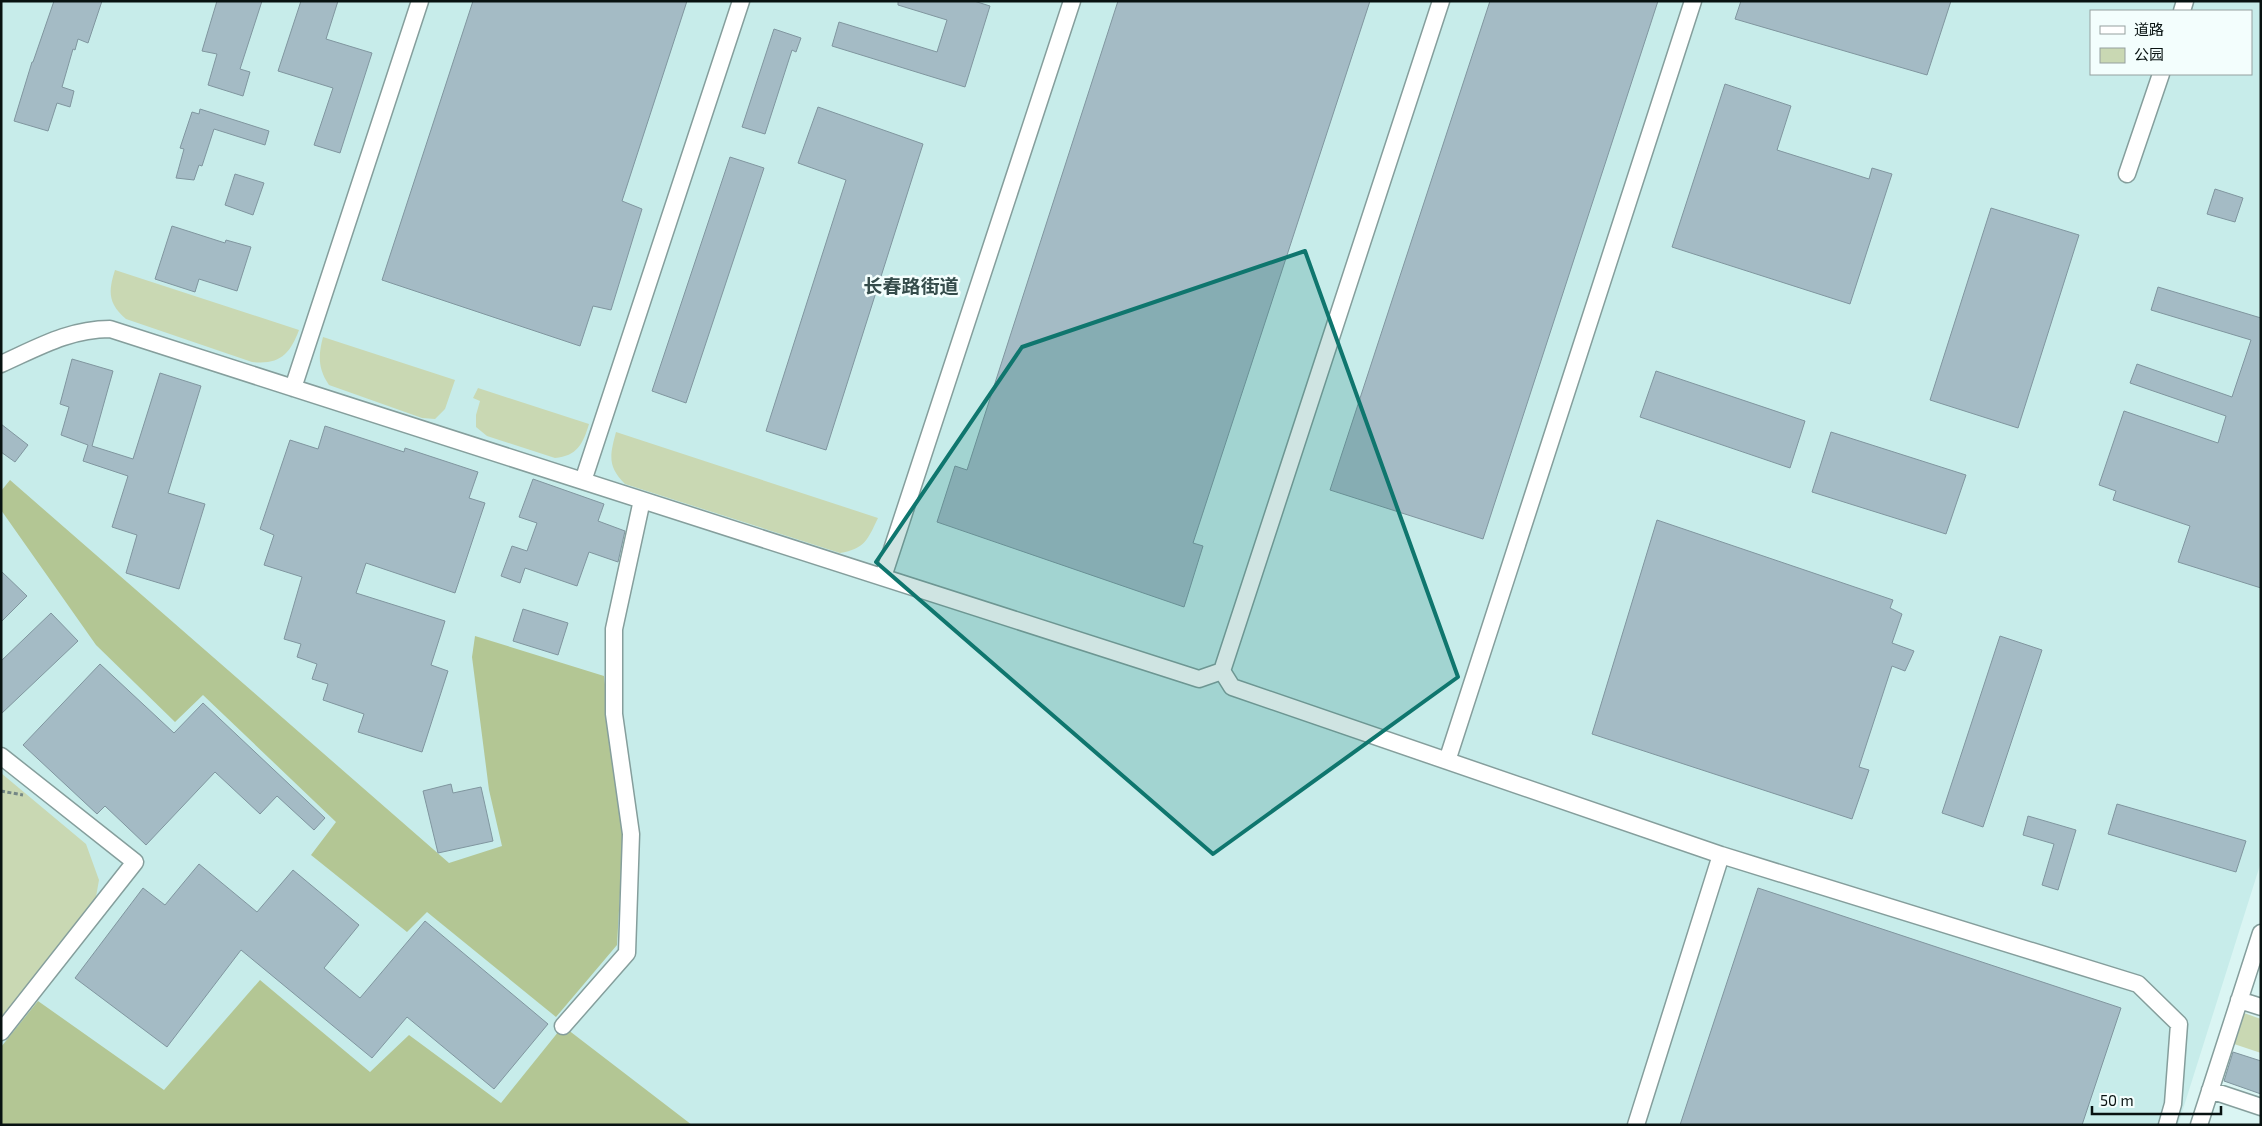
<svg xmlns="http://www.w3.org/2000/svg" width="2262" height="1126" font-family="'Exo 2','Noto Sans SC',sans-serif">
	<style>
		.built { fill: #c7ecea; fill-rule: evenodd }
		.green { fill: #c9d8b3 }
		.forest { fill: #b3c694 }
		.building { fill: #a4bbc5; stroke: #80969f }
		.lines { fill: none; stroke-linecap: round; stroke-linejoin: round }
		.minor-casing { stroke: #859e9c; stroke-width: 19 }
		.path { stroke: #748785; stroke-width: 3; stroke-dasharray: 4 2.5; stroke-linecap: butt }
		.minor { stroke: #fff; stroke-width: 16 }
		.marked { fill: #0f766e; fill-opacity: 0.2; stroke: #0f766e; stroke-width: 4; stroke-linejoin: round }
		.labels { text-anchor: middle; dominant-baseline: central; stroke-width: 5; stroke-linejoin: round; paint-order: stroke }
		.district-label { font-size: 19px; font-weight: bold; fill: #354c4b; stroke: #f3fefd }
	</style>
	<rect width="100%" height="100%" fill="#daf5f3"/>
	<path class="built" d="M 1,1 L 2261,1 L 2261,862 L 2178,1125 L 1,1125 ZM 2091,11 L 2251,11 L 2251,74 L 2091,74 Z"/>
	<path class="green" d="M 115,270 L 299,330 C 290,354 280,365 252,362 L 126,319 C 108,303 108,292 115,270 Z
		M 323,337 L 455,380 L 445,409 L 435,419 L 422,418 L 329,385 C 318,369 318,356 323,337 Z
		M 478,388 L 589,424 C 583,444 577,456 555,458 L 487,436 L 476,427 L 476,415 L 480,401 L 473,398 Z
		M 616,432 L 878,518 C 868,539 865,549 840,553 L 625,484 C 607,466 610,455 616,432 Z
		M 1,773 L 86,844 L 99,880 L 94,908 L 1,1023 Z
		M 2244,1013 L 2261,1019 L 2261,1053 L 2234,1044 Z"/>
	<path class="forest" d="M 10,480 L 449,863 L 502,846 L 489,790 L 472,657 L 475,636 L 604,676 L 623,840 L 617,945 L 556,1017 L 427,912 L 407,932 L 311,855 L 336,822 L 203,695 L 175,722 L 96,645 L 1,510 L 1,491 Z
		M 260,980 L 370,1072 L 409,1035 L 501,1103 L 563,1026 L 692,1125 L 1,1125 L 1,1047 L 38,1001 L 164,1090 Z"/>
	<path class="building" d="M 54,1 L 102,1 L 88,43 L 78,39 L 75,50 L 73,49 L 62,87 L 74,91 L 70,107 L 57,103 L 48,131 L 14,121 L 32,62 L 33,62 Z
		M 217,1 L 262,1 L 240,69 L 250,72 L 243,96 L 208,85 L 217,54 L 202,51 Z
		M 301,1 L 338,1 L 326,39 L 372,53 L 340,153 L 314,145 L 333,88 L 278,71 Z
		M 473,1 L 687,1 L 622,201 L 642,209 L 611,310 L 593,306 L 580,346 L 382,280 Z
		M 898,1 L 974,1 L 990,6 L 965,87 L 832,46 L 839,22 L 937,52 L 947,20 L 898,5 Z
		M 1118,1 L 1370,1 L 1193,543 L 1203,546 L 1184,607 L 937,522 L 955,466 L 967,470 Z
		M 1490,1 L 1658,1 L 1483,539 L 1330,490 Z
		M 1741,1 L 1951,1 L 1927,75 L 1735,19 Z
		M 774,29 L 801,38 L 796,52 L 792,50 L 765,134 L 742,127 Z
		M 1725,84 L 1791,106 L 1777,150 L 1869,179 L 1872,168 L 1892,174 L 1850,304 L 1672,247 Z
		M 818,107 L 923,144 L 826,450 L 766,431 L 846,180 L 798,163 Z
		M 200,109 L 269,131 L 265,145 L 214,129 L 202,166 L 199,165 L 194,180 L 176,178 L 184,149 L 180,148 L 192,112 L 199,114 Z
		M 730,157 L 764,168 L 686,403 L 652,391 Z
		M 235,174 L 264,183 L 253,215 L 225,205 Z
		M 2215,189 L 2243,198 L 2235,222 L 2207,214 Z
		M 1991,208 L 2079,235 L 2018,428 L 1930,400 Z
		M 172,226 L 225,243 L 226,240 L 251,247 L 237,291 L 199,279 L 195,292 L 155,279 Z
		M 2158,287 L 2261,318 L 2261,588 L 2178,562 L 2190,526 L 2113,500 L 2116,491 L 2099,485 L 2124,411 L 2218,443 L 2226,416 L 2130,383 L 2137,364 L 2232,397 L 2251,340 L 2151,310 Z
		M 72,359 L 113,371 L 92,446 L 133,459 L 160,373 L 201,386 L 168,493 L 205,504 L 179,589 L 126,573 L 137,535 L 112,527 L 128,476 L 83,461 L 88,445 L 61,435 L 69,407 L 60,404 Z
		M 1656,371 L 1805,421 L 1790,468 L 1640,417 Z
		M 1,424 L 28,445 L 15,462 L 1,452 Z
		M 325,426 L 404,452 L 405,448 L 478,472 L 469,498 L 485,503 L 455,593 L 366,563 L 356,593 L 445,621 L 431,665 L 448,671 L 422,752 L 358,732 L 364,714 L 323,700 L 328,684 L 312,679 L 317,664 L 297,657 L 301,644 L 284,639 L 302,577 L 264,565 L 274,535 L 260,529 L 290,440 L 318,449 Z
		M 1831,432 L 1966,475 L 1946,534 L 1812,492 Z
		M 533,479 L 604,504 L 598,521 L 625,531 L 618,562 L 589,552 L 577,586 L 525,568 L 520,583 L 501,576 L 512,546 L 527,551 L 537,523 L 519,517 Z
		M 1657,520 L 1893,600 L 1890,608 L 1902,614 L 1892,643 L 1914,651 L 1905,671 L 1892,666 L 1859,767 L 1869,770 L 1852,819 L 1592,734 Z
		M 1,571 L 27,596 L 1,622 Z
		M 523,609 L 568,623 L 558,655 L 513,641 Z
		M 51,613 L 78,641 L 1,714 L 1,661 Z
		M 2000,636 L 2042,650 L 1983,827 L 1942,813 Z
		M 100,664 L 174,733 L 203,703 L 325,818 L 314,830 L 277,796 L 260,814 L 215,772 L 146,845 L 105,806 L 97,814 L 23,745 Z
		M 451,784 L 453,793 L 481,787 L 493,841 L 438,853 L 423,791 Z
		M 2117,804 L 2246,841 L 2236,872 L 2108,834 Z
		M 2028,816 L 2076,830 L 2058,890 L 2042,885 L 2054,844 L 2023,835 Z
		M 199,864 L 257,912 L 293,870 L 359,925 L 324,968 L 360,998 L 425,921 L 548,1024 L 494,1089 L 407,1017 L 372,1058 L 241,950 L 167,1047 L 75,978 L 143,888 L 165,905 Z
		M 1758,888 L 2121,1008 L 2082,1125 L 1680,1125 Z
		M 2233,1052 L 2261,1061 L 2261,1094 L 2224,1081 Z"/>
	<g class="lines">
		<g class="minor-casing">
			<path id="minor" d="M 2182,11 L 2185,1
				M 2127,174 L 2161,74
				M 1,364 C 37,348 69,329 110,329 L 1199,679 L 1222,671
				M 293,388 L 420,1
				M 583,481 L 741,1
				M 883,577 L 1072,1
				M 1222,671 L 1232,687 L 1721,855 L 2138,984 L 2179,1024 L 2173,1104 L 2167,1125
				M 1222,671 L 1441,1
				M 1,756 L 135,862 L 1,1032
				M 1447,761 L 1693,1
				M 2239,1000 L 2261,1007
				M 563,1026 L 627,953 L 631,834 L 614,714 L 614,629 L 642,500
				M 2210,1090 L 2261,1107
				M 1636,1125 L 1721,855
				M 2199,1125 L 2261,933"/>
		</g>
		<path class="path" d="M 1,791 L 23,795"/>
		<use href="#minor" class="minor"/>
	</g>
	<path class="marked" d="M 1305,251 L 1458,677 L 1213,854 L 876,562 L 1022,347 Z"/>
	<g class="labels">
		<g class="district-label">
			<text x="911" y="285">长春路街道</text>
		</g>
	</g>
	<rect width="2262" height="1126" fill="none" stroke="#081211" stroke-width="5"/>
	<rect x="2090" y="10" width="162" height="65" fill="#f3fefd" stroke="#95a09f"/>
	<rect x="2100" y="26" width="25" height="8" fill="#ffffff" stroke="#95a09f"/>
	<text x="2134" y="35" font-size="15" fill="#081211">道路</text>
	<rect x="2100" y="48" width="25" height="15" fill="#c9d8b3" stroke="#95a09f"/>
	<text x="2134" y="60" font-size="15" fill="#081211">公园</text>
	<path d="M2092 1106v8h129v-8" fill="none" stroke="#081211" stroke-width="2.5"/>
	<text x="2100" y="1106" font-size="15" fill="#081211" stroke="#f3fefd" stroke-width="4" paint-order="stroke">50 m</text>
</svg>
